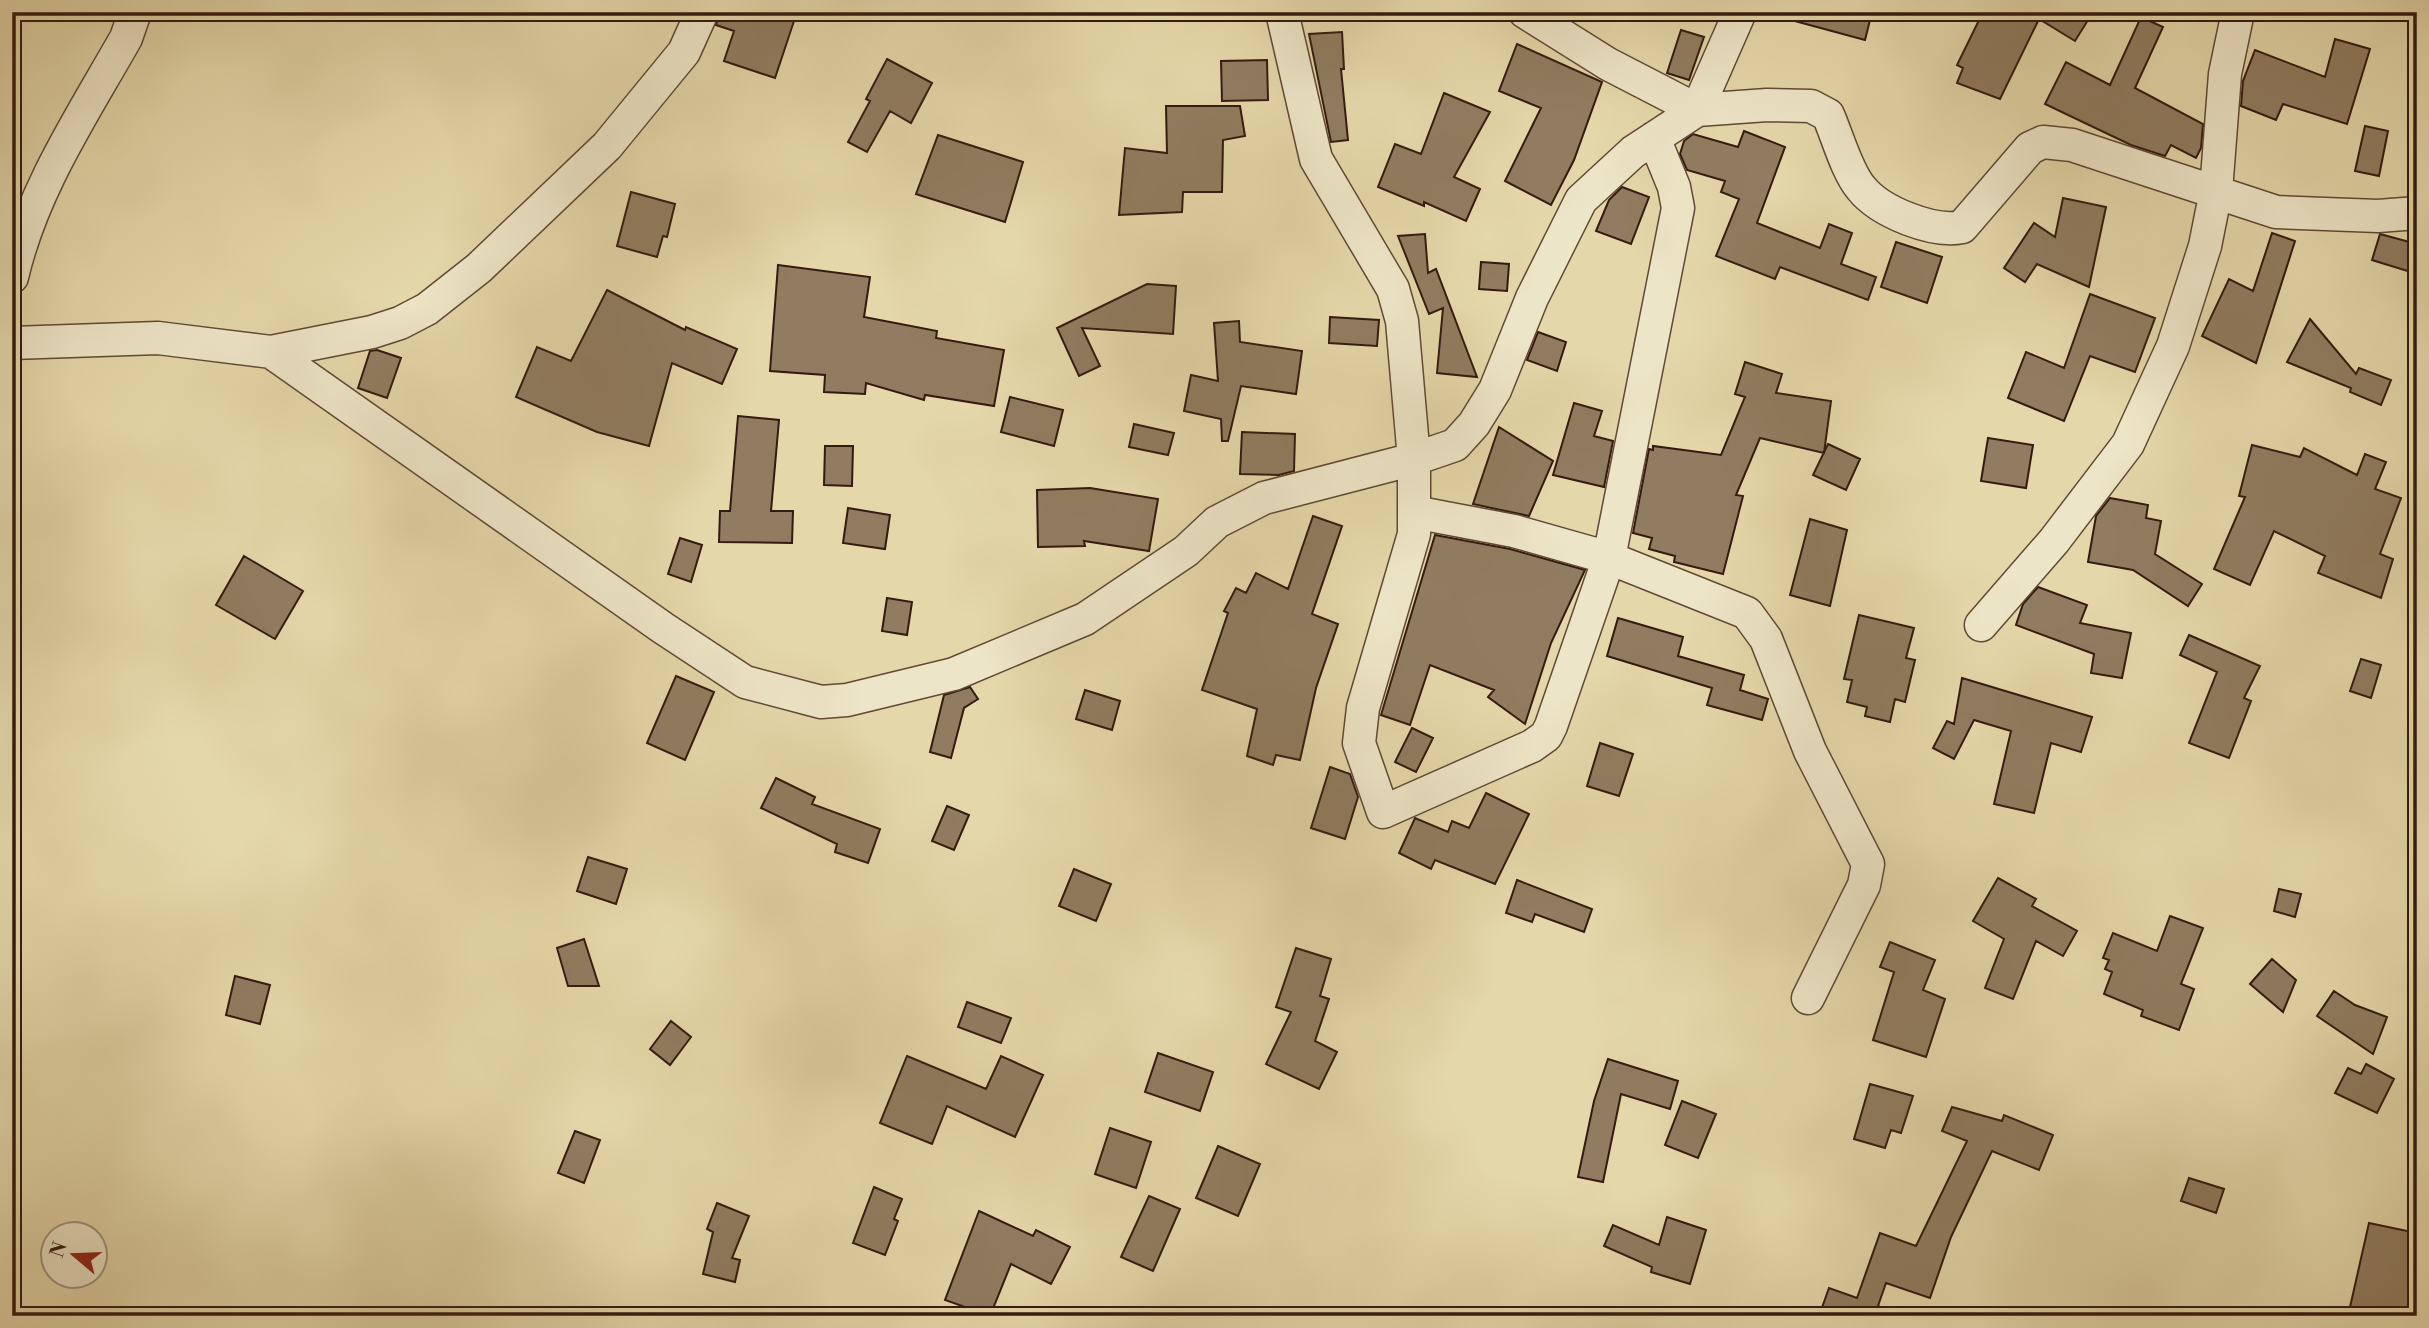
<svg xmlns="http://www.w3.org/2000/svg" width="2429" height="1328" font-family="'Libre Bodoni',serif">
	<style>
		.building { fill: #907c60; stroke: #341a10; stroke-width: 2 }
		.lines { fill: none; stroke-linecap: round; stroke-linejoin: round }
		.minor-casing { stroke: #604936; stroke-width: 35 }
		.minor { stroke: #ede5c7; stroke-width: 32 }
	</style>
	<rect width="100%" height="100%" fill="#e4d7a9"/>
	<filter id="stains"><feTurbulence type="fractalNoise" baseFrequency=".00286" numOctaves="4"/><feColorMatrix values="0 0 0 0 .2 0 0 0 0 .09 0 0 0 0 .02 0 0 0 .5 -.17"/></filter>
	<radialGradient id="worn" r=".72"><stop offset=".6" stop-color="#630" stop-opacity="0"/><stop offset="1" stop-color="#630" stop-opacity=".3"/></radialGradient>
	<path class="building" d="M 720,12 L 776,12 L 795,18 L 775,78 L 724,61 L 734,31 L 716,25 Z
		M 1792,12 L 1872,12 L 1865,40 L 1791,20 Z
		M 1983,12 L 2093,12 L 2075,41 L 2039,19 L 2000,99 L 1957,83 L 1963,68 L 1957,65 Z
		M 2141,17 L 2163,27 L 2135,88 L 2203,124 L 2201,148 L 2196,158 L 2171,145 L 2165,156 L 2131,145 L 2045,104 L 2066,62 L 2110,85 Z
		M 1681,30 L 1704,37 L 1689,80 L 1667,73 Z
		M 1342,32 L 1344,69 L 1341,69 L 1348,140 L 1331,142 L 1309,34 Z
		M 2335,39 L 2370,49 L 2347,124 L 2283,104 L 2276,120 L 2241,106 L 2243,81 L 2255,50 L 2325,77 Z
		M 1517,44 L 1602,82 L 1574,160 L 1551,205 L 1505,181 L 1541,108 L 1499,91 Z
		M 887,59 L 932,83 L 911,123 L 890,111 L 867,152 L 848,142 L 870,101 L 866,99 Z
		M 1267,60 L 1268,100 L 1222,101 L 1221,61 Z
		M 1444,93 L 1490,112 L 1454,177 L 1480,189 L 1466,221 L 1424,202 L 1424,206 L 1378,187 L 1395,144 L 1421,154 Z
		M 1166,106 L 1240,106 L 1245,136 L 1223,140 L 1222,192 L 1183,192 L 1182,212 L 1119,215 L 1125,148 L 1167,153 Z
		M 2365,126 L 2388,131 L 2379,176 L 2355,171 Z
		M 1744,131 L 1785,147 L 1757,223 L 1820,248 L 1829,224 L 1852,233 L 1841,264 L 1876,277 L 1868,300 L 1780,267 L 1775,279 L 1716,256 L 1739,199 L 1721,192 L 1725,181 L 1687,170 L 1680,154 L 1684,141 L 1693,134 L 1738,147 Z
		M 938,135 L 1023,162 L 1005,222 L 916,194 Z
		M 1622,187 L 1649,197 L 1631,244 L 1596,231 L 1609,200 Z
		M 631,192 L 675,204 L 667,237 L 663,236 L 657,257 L 617,246 Z
		M 2063,198 L 2106,207 L 2089,287 L 2037,264 L 2025,282 L 2004,268 L 2034,223 L 2055,237 Z
		M 2272,233 L 2295,241 L 2256,363 L 2202,336 L 2229,279 L 2253,291 Z
		M 1425,234 L 1428,273 L 1436,269 L 1477,377 L 1437,373 L 1443,308 L 1429,314 L 1398,236 Z
		M 2380,234 L 2417,244 L 2417,274 L 2372,260 Z
		M 1896,242 L 1942,257 L 1927,303 L 1881,287 Z
		M 1481,262 L 1509,264 L 1507,291 L 1479,289 Z
		M 778,265 L 870,277 L 864,317 L 937,331 L 936,338 L 1004,350 L 994,406 L 925,395 L 924,400 L 866,383 L 865,394 L 824,392 L 825,375 L 770,371 Z
		M 1147,284 L 1176,286 L 1173,334 L 1082,328 L 1100,366 L 1079,376 L 1057,328 Z
		M 607,290 L 685,330 L 686,327 L 737,349 L 722,384 L 672,363 L 649,446 L 597,432 L 516,397 L 537,347 L 571,361 Z
		M 2090,294 L 2155,318 L 2135,372 L 2090,356 L 2064,421 L 2008,398 L 2026,352 L 2064,368 Z
		M 1330,317 L 1379,320 L 1377,346 L 1329,343 Z
		M 2310,319 L 2356,374 L 2359,368 L 2391,380 L 2381,405 L 2350,392 L 2351,388 L 2287,362 Z
		M 1239,321 L 1240,342 L 1302,351 L 1296,394 L 1241,386 L 1228,441 L 1222,441 L 1221,419 L 1184,411 L 1191,375 L 1218,381 L 1214,323 Z
		M 1538,332 L 1566,342 L 1557,371 L 1527,360 Z
		M 377,350 L 401,358 L 387,398 L 358,388 L 370,351 Z
		M 1745,362 L 1782,374 L 1776,393 L 1831,401 L 1824,453 L 1760,438 L 1736,495 L 1743,496 L 1723,574 L 1674,562 L 1675,556 L 1649,549 L 1652,538 L 1633,533 L 1649,449 L 1653,450 L 1653,446 L 1721,455 L 1745,397 L 1735,394 Z
		M 1010,397 L 1063,410 L 1054,446 L 1001,432 Z
		M 1574,403 L 1602,411 L 1594,436 L 1613,441 L 1604,487 L 1553,475 Z
		M 738,416 L 779,420 L 771,511 L 793,511 L 792,543 L 719,542 L 720,511 L 730,511 Z
		M 1134,424 L 1174,433 L 1168,455 L 1129,447 Z
		M 1499,427 L 1553,461 L 1529,516 L 1473,504 Z
		M 1242,432 L 1295,434 L 1294,471 L 1279,475 L 1240,474 Z
		M 1988,438 L 2033,445 L 2026,488 L 1981,481 Z
		M 1828,444 L 1860,459 L 1846,490 L 1813,475 Z
		M 2252,445 L 2300,457 L 2304,448 L 2357,475 L 2365,454 L 2386,462 L 2375,489 L 2401,498 L 2380,554 L 2393,559 L 2381,598 L 2318,573 L 2325,556 L 2274,531 L 2250,585 L 2214,569 L 2245,497 L 2239,496 Z
		M 825,446 L 853,446 L 852,486 L 824,485 Z
		M 1090,488 L 1158,499 L 1149,551 L 1084,541 L 1085,546 L 1038,547 L 1037,490 Z
		M 2110,498 L 2148,505 L 2146,518 L 2161,521 L 2155,554 L 2202,584 L 2188,606 L 2133,570 L 2088,562 L 2096,516 Z
		M 848,508 L 890,515 L 885,549 L 843,543 Z
		M 1313,516 L 1342,526 L 1312,614 L 1338,624 L 1316,688 L 1300,760 L 1276,755 L 1273,765 L 1247,756 L 1257,709 L 1202,690 L 1228,613 L 1224,611 L 1236,588 L 1246,593 L 1256,573 L 1288,589 Z
		M 1810,519 L 1847,530 L 1830,606 L 1790,595 Z
		M 1435,535 L 1510,549 L 1585,570 L 1551,643 L 1525,724 L 1488,697 L 1494,690 L 1430,665 L 1410,725 L 1381,715 Z
		M 680,538 L 702,545 L 691,582 L 668,574 Z
		M 244,556 L 303,591 L 275,639 L 216,605 Z
		M 2038,587 L 2087,605 L 2080,623 L 2131,633 L 2122,678 L 2091,673 L 2094,654 L 2016,625 L 2023,604 Z
		M 887,598 L 912,602 L 907,635 L 882,631 Z
		M 1859,615 L 1914,628 L 1906,658 L 1915,660 L 1905,702 L 1895,699 L 1890,722 L 1865,716 L 1867,707 L 1847,702 L 1852,680 L 1844,679 Z
		M 1618,618 L 1683,637 L 1678,656 L 1744,675 L 1740,690 L 1768,699 L 1762,720 L 1707,705 L 1712,688 L 1607,656 Z
		M 2189,635 L 2260,666 L 2244,698 L 2251,701 L 2229,758 L 2189,743 L 2217,672 L 2180,655 Z
		M 2361,659 L 2381,665 L 2371,698 L 2350,691 Z
		M 676,676 L 714,692 L 685,760 L 647,743 Z
		M 1962,678 L 2092,717 L 2081,752 L 2051,743 L 2034,813 L 1994,804 L 2011,731 L 1974,720 L 1954,759 L 1933,748 L 1947,721 L 1954,724 Z
		M 970,687 L 978,699 L 964,708 L 951,758 L 930,752 L 944,695 Z
		M 1085,690 L 1120,701 L 1112,730 L 1076,719 Z
		M 1412,728 L 1433,738 L 1416,772 L 1395,762 Z
		M 1600,743 L 1633,754 L 1619,796 L 1587,786 Z
		M 1330,767 L 1350,774 L 1358,797 L 1345,839 L 1311,828 Z
		M 776,778 L 815,797 L 812,804 L 880,829 L 868,863 L 835,852 L 837,844 L 761,808 Z
		M 1486,793 L 1529,814 L 1495,884 L 1435,860 L 1431,869 L 1399,853 L 1415,818 L 1448,832 L 1452,821 L 1469,828 Z
		M 947,806 L 969,815 L 954,850 L 932,841 Z
		M 588,857 L 627,869 L 616,904 L 577,891 Z
		M 1074,869 L 1111,884 L 1096,921 L 1059,906 Z
		M 1998,878 L 2036,899 L 2032,906 L 2077,931 L 2063,956 L 2036,941 L 2013,999 L 1985,988 L 2004,939 L 1973,921 Z
		M 1517,880 L 1592,909 L 1584,932 L 1535,914 L 1532,922 L 1506,913 Z
		M 2279,889 L 2301,894 L 2295,917 L 2274,911 Z
		M 2170,916 L 2203,928 L 2181,984 L 2194,989 L 2179,1030 L 2141,1016 L 2143,1010 L 2104,994 L 2112,972 L 2105,969 L 2109,960 L 2103,958 L 2113,933 L 2157,951 Z
		M 584,939 L 599,986 L 568,986 L 557,948 Z
		M 1890,942 L 1935,960 L 1923,990 L 1945,999 L 1926,1057 L 1873,1040 L 1894,972 L 1880,967 Z
		M 1296,948 L 1331,959 L 1320,996 L 1329,999 L 1315,1041 L 1337,1052 L 1319,1089 L 1266,1064 L 1291,1012 L 1276,1007 Z
		M 2272,959 L 2296,980 L 2283,1012 L 2250,984 Z
		M 235,976 L 270,985 L 260,1024 L 226,1015 Z
		M 2334,991 L 2355,1005 L 2387,1017 L 2373,1054 L 2317,1016 Z
		M 967,1002 L 1011,1018 L 1001,1043 L 958,1027 Z
		M 671,1021 L 691,1037 L 670,1065 L 650,1049 Z
		M 1158,1053 L 1213,1072 L 1200,1111 L 1145,1092 Z
		M 907,1056 L 986,1089 L 1001,1056 L 1043,1075 L 1015,1137 L 947,1106 L 932,1144 L 880,1123 Z
		M 1608,1059 L 1678,1081 L 1670,1109 L 1621,1094 L 1603,1182 L 1578,1177 L 1594,1101 Z
		M 2366,1064 L 2394,1079 L 2377,1113 L 2335,1093 L 2348,1068 L 2361,1074 Z
		M 1870,1084 L 1913,1096 L 1901,1133 L 1891,1130 L 1885,1148 L 1854,1139 Z
		M 1682,1101 L 1716,1114 L 1698,1158 L 1665,1145 Z
		M 1952,1107 L 2002,1121 L 2004,1115 L 2053,1135 L 2039,1170 L 1992,1151 L 1951,1237 L 1930,1298 L 1886,1283 L 1878,1306 L 1897,1316 L 1819,1316 L 1829,1288 L 1857,1298 L 1880,1233 L 1916,1246 L 1967,1141 L 1942,1131 Z
		M 1110,1128 L 1151,1142 L 1136,1188 L 1095,1174 Z
		M 575,1131 L 600,1140 L 584,1183 L 558,1173 Z
		M 1218,1146 L 1260,1164 L 1238,1216 L 1196,1198 Z
		M 2189,1178 L 2224,1189 L 2216,1213 L 2181,1201 Z
		M 874,1187 L 902,1199 L 894,1219 L 898,1221 L 885,1255 L 853,1243 Z
		M 1149,1196 L 1180,1209 L 1153,1271 L 1121,1257 Z
		M 717,1203 L 749,1216 L 732,1258 L 740,1260 L 735,1282 L 703,1274 L 713,1232 L 707,1229 Z
		M 979,1211 L 1033,1236 L 1036,1230 L 1070,1247 L 1051,1284 L 1011,1264 L 990,1316 L 945,1300 Z
		M 1667,1217 L 1706,1230 L 1690,1284 L 1651,1272 L 1652,1267 L 1604,1246 L 1613,1225 L 1659,1245 Z
		M 2369,1223 L 2417,1233 L 2417,1316 L 2348,1316 Z"/>
	<g class="lines">
		<g class="minor-casing">
			<path id="minor" d="M 1282,12 L 1316,159 L 1393,289 L 1402,321 L 1414,459 L 1414,534 L 1363,708 L 1359,743 L 1383,812 L 1532,746 L 1546,736 L 1551,726 L 1609,558 L 1678,208 L 1674,187 L 1654,138
				M 1525,12 L 1608,64 L 1697,110 L 1767,105 L 1811,106 L 1828,115 C 1837,135 1847,172 1861,188 C 1880,212 1933,233 1962,227 L 2030,148 L 2043,142 L 2072,145 L 2276,212 L 2378,216 L 2417,213
				M 12,277 C 32,190 83,114 126,38 L 135,12
				M 12,343 L 158,338 L 271,352 L 663,628 L 745,682 L 821,702 L 847,700 L 954,674 L 1085,619 L 1186,551 L 1217,522 L 1264,498 L 1414,459 L 1455,445 L 1474,424 L 1495,390 L 1532,298 L 1581,200 L 1633,152 L 1697,110 L 1740,12
				M 271,352 L 372,332 L 400,323 L 427,309 L 479,268 L 607,146 L 684,52 L 702,12
				M 1414,512 L 1514,531 L 1609,558 L 1747,613 L 1766,639 L 1810,751 L 1868,864 L 1864,885 L 1808,998
				M 1981,625 L 2054,541 L 2128,444 L 2173,346 L 2205,246 L 2216,191 L 2225,74 L 2238,12"/>
		</g>
		<use href="#minor" class="minor"/>
	</g>
	<rect width="2429" height="1328" fill="none" stroke="#e4d7a9" stroke-width="42"/>
	<rect x="14" y="14" width="2401" height="1300" fill="none" stroke="#341a10" stroke-width="3.5"/>
	<rect x="21" y="21" width="2387" height="1286" fill="none" stroke="#341a10" stroke-width="2"/>
	<g transform="translate(74 1255) rotate(289)"><circle r="33" fill="#ede5c7" stroke="#a3947e" stroke-width="2"/>
	<path d="M0-5L12 26L0 18L-12 26Z" fill="#8f2418"/>
	<text y="-10" font-size="19" font-weight="bold" text-anchor="middle" fill="#341a10">N</text>
	</g>
	<rect width="100%" height="100%" filter="url(#stains)"/>
	<rect width="100%" height="100%" fill="url(#worn)"/>
</svg>
